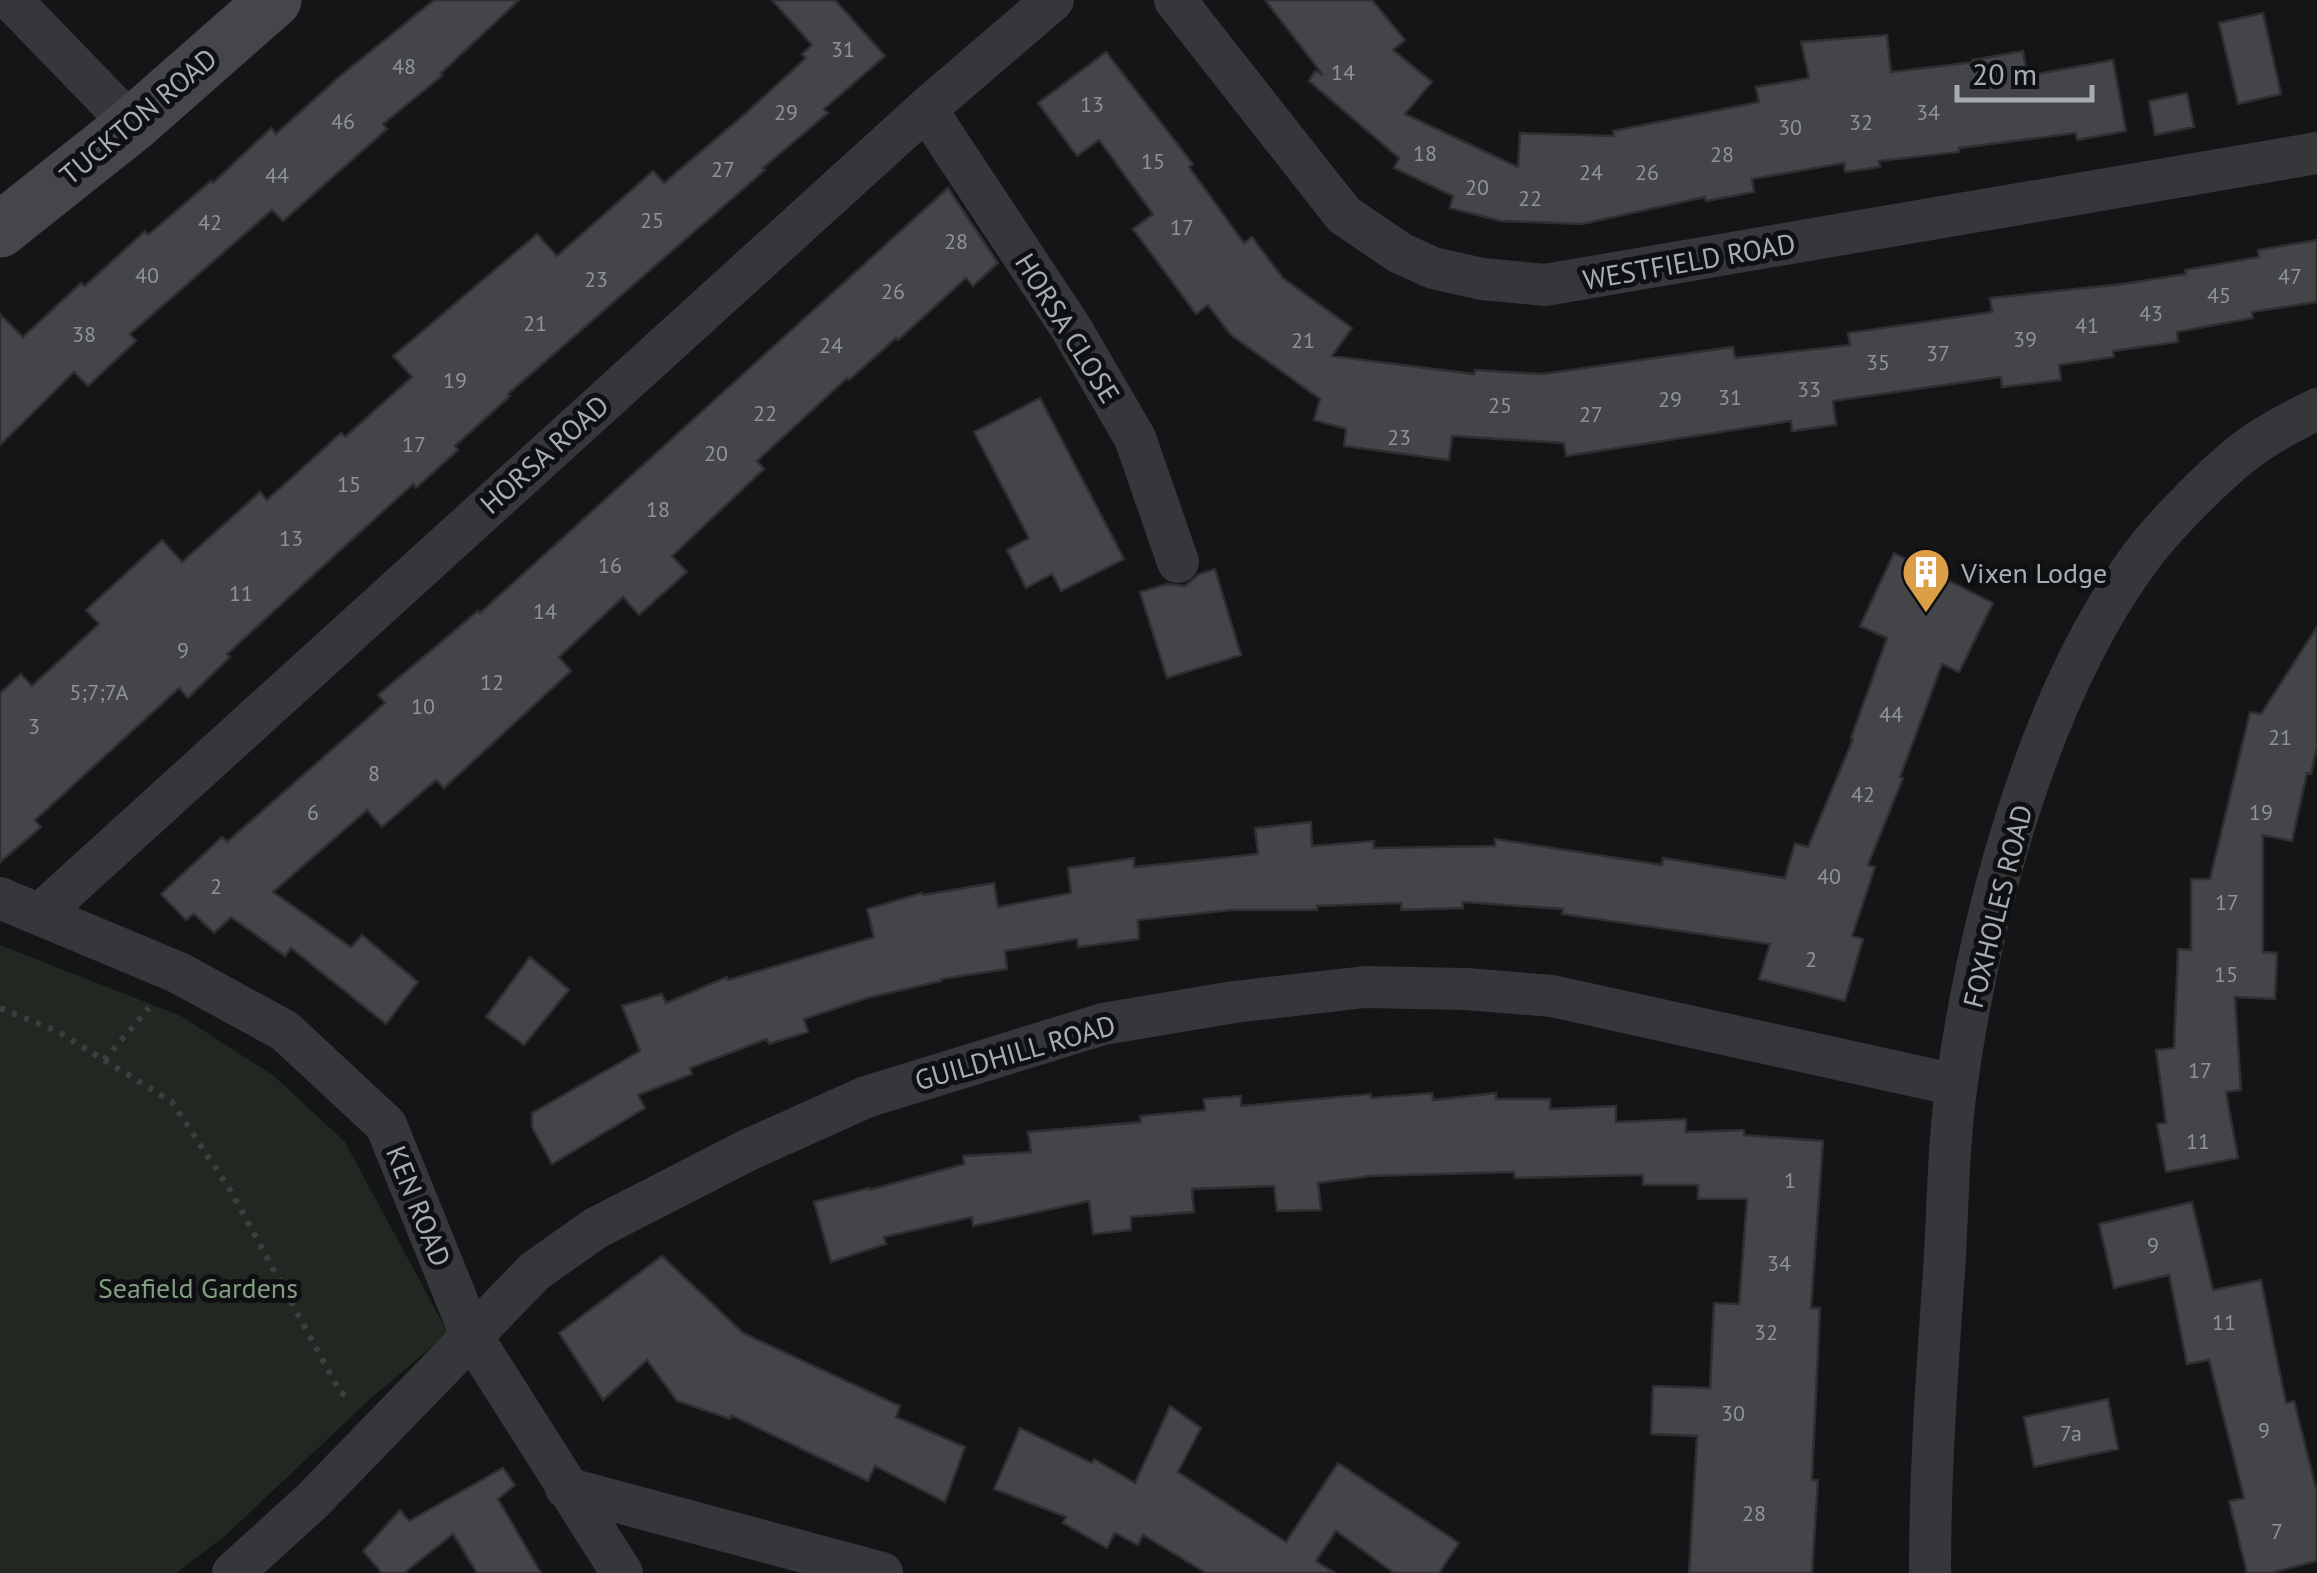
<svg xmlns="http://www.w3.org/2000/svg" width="2317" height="1573" font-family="'PT Sans',sans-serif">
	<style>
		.green { fill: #212821 }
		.building { fill: #444548; stroke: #2f2f32; stroke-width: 2.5 }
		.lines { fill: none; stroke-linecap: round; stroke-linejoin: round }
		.path { stroke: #3c3e41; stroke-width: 6; stroke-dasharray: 5 8; stroke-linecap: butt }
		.street { stroke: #36373a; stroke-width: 42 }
		.secondary { stroke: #44464a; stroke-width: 55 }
		.labels { text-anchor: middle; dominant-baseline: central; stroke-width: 10; stroke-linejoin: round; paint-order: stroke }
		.number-label { font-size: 22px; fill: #8f9399 }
		.street-label { font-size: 28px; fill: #a8adb4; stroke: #0f1011 }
		.poi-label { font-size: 28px; fill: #a8adb4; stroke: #0f1011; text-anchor: start }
		.park-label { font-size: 28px; fill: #829d81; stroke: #0f1011 }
	</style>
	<rect width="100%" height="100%" fill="#141516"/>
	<path class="green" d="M 0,945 L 181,1016 L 274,1076 L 345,1142 L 448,1333 L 369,1400 L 225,1536 L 176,1573 L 0,1573 Z"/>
	<path class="building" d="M 434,0 L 519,0 L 441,73 L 443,75 L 383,124 L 387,129 L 283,221 L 272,210 L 130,334 L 136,341 L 88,386 L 74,372 L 0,445 L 0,314 L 23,337 L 81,283 L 85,286 L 145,231 L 148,235 L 211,181 L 213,183 L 271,128 L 276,134 L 339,77 Z
		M 772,0 L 835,0 L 885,56 L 824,109 L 828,113 L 763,168 L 765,170 L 508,394 L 510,396 L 455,446 L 458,450 L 416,488 L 413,484 L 345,546 L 227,654 L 230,657 L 188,698 L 179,688 L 35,820 L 41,827 L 0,862 L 0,693 L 21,674 L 32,686 L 99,624 L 86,610 L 162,540 L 182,562 L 260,492 L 267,500 L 341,433 L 345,437 L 412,377 L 393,356 L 537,234 L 557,256 L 653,171 L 664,183 L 746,113 L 806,58 L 802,54 L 812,45 Z
		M 1265,0 L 1372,0 L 1405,40 L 1393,50 L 1432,82 L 1405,114 L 1518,167 L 1520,133 L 1614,136 L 1613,131 L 1759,102 L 1756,87 L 1809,78 L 1801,42 L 1887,35 L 1891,72 L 1974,62 L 1973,60 L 2023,51 L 2027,76 L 2113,60 L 2126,131 L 2077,140 L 2076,133 L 1959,148 L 1959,152 L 1879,161 L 1880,167 L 1845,172 L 1844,163 L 1752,179 L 1754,192 L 1706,201 L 1705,197 L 1582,224 L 1501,221 L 1450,208 L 1453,196 L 1394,168 L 1399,158 L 1309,81 L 1315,71 L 1323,75 Z
		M 2263,13 L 2281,94 L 2238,104 L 2219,23 Z
		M 1106,52 L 1193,164 L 1189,167 L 1244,243 L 1252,237 L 1283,278 L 1352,328 L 1332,356 L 1474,374 L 1475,370 L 1542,374 L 1733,347 L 1735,358 L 1850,345 L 1848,333 L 1992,312 L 1990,298 L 2123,284 L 2186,274 L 2185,270 L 2259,257 L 2258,250 L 2317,240 L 2317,302 L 2252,312 L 2253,318 L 2177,332 L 2178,342 L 2113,351 L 2114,357 L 2059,365 L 2061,380 L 2002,387 L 2001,377 L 1833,401 L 1836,425 L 1792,431 L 1791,421 L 1566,456 L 1564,443 L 1452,436 L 1449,460 L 1344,446 L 1346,429 L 1314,420 L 1320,399 L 1231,335 L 1208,305 L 1196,314 L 1133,229 L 1153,214 L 1099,140 L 1077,156 L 1038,103 Z
		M 2187,93 L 2194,127 L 2155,135 L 2149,101 Z
		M 948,188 L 998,263 L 973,286 L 966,278 L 898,340 L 896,338 L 849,380 L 847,378 L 757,461 L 764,469 L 672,556 L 687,572 L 639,615 L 623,597 L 559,657 L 571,671 L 444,788 L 436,780 L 382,827 L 367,810 L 273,892 L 351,947 L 362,935 L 418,982 L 386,1024 L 291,948 L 285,956 L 231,917 L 214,933 L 194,914 L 186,920 L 161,894 L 222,837 L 227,842 L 385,703 L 378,695 L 478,611 L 480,613 Z
		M 1040,398 L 1124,559 L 1061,591 L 1052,574 L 1026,588 L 1007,550 L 1029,538 L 974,432 Z
		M 1894,553 L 1993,603 L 1959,672 L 1942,664 L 1900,777 L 1903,778 L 1868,865 L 1875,867 L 1852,936 L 1863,939 L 1845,1001 L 1759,979 L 1770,944 L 1562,914 L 1563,909 L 1463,902 L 1463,908 L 1401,910 L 1401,903 L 1317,906 L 1317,910 L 1231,910 L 1138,920 L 1139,939 L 1078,947 L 1077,939 L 1005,951 L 1007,969 L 941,979 L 941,981 L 867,998 L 804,1019 L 808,1032 L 769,1044 L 767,1039 L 690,1068 L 692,1074 L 638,1095 L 645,1108 L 552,1164 L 532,1127 L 532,1113 L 640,1051 L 622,1006 L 662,994 L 666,1003 L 727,977 L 728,980 L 874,937 L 867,909 L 922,893 L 923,895 L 994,883 L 998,907 L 1071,893 L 1068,868 L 1134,858 L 1134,867 L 1258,854 L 1255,828 L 1311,822 L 1312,846 L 1374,841 L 1374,848 L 1495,846 L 1495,839 L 1662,865 L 1663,858 L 1785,878 L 1795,843 L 1808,847 L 1853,739 L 1851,738 L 1887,638 L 1860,626 Z
		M 1215,569 L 1241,655 L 1167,678 L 1140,592 L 1167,584 L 1185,586 L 1199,574 Z
		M 2317,627 L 2317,747 L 2311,774 L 2307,773 L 2292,841 L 2263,835 L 2263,952 L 2277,953 L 2275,999 L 2235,997 L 2241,1090 L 2226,1092 L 2238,1158 L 2166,1172 L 2157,1124 L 2166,1123 L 2156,1050 L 2174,1048 L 2178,949 L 2191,950 L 2191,879 L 2210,879 L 2250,712 L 2261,714 Z
		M 530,957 L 569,990 L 524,1045 L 486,1017 Z
		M 1432,1093 L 1433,1100 L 1496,1093 L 1496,1099 L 1550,1099 L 1550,1109 L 1616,1106 L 1616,1122 L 1686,1119 L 1686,1132 L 1744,1130 L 1744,1135 L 1823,1141 L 1811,1308 L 1820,1308 L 1812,1480 L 1818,1480 L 1812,1573 L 1689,1573 L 1697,1436 L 1651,1434 L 1653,1386 L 1710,1388 L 1714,1303 L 1739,1304 L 1747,1199 L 1698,1199 L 1698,1185 L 1643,1185 L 1643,1175 L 1515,1178 L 1514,1172 L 1370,1176 L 1318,1183 L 1321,1210 L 1277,1211 L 1274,1186 L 1192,1189 L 1194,1212 L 1131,1217 L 1131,1230 L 1093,1234 L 1089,1201 L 973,1226 L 972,1217 L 884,1237 L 886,1244 L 831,1262 L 814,1202 L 869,1188 L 869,1190 L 964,1164 L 963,1156 L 1031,1152 L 1028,1132 L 1141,1122 L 1140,1116 L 1205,1110 L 1204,1099 L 1241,1096 L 1241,1106 L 1371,1094 L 1371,1098 Z
		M 2192,1202 L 2213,1290 L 2261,1280 L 2286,1403 L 2294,1401 L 2317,1492 L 2317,1561 L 2271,1573 L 2247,1573 L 2229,1501 L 2244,1498 L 2209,1360 L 2187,1364 L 2169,1275 L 2114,1288 L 2099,1224 Z
		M 662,1256 L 743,1333 L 900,1406 L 896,1417 L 965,1447 L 945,1502 L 875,1466 L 868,1481 L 731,1415 L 730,1419 L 677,1401 L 647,1360 L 603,1400 L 559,1333 Z
		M 2108,1399 L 2118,1449 L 2034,1467 L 2024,1417 Z
		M 1170,1406 L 1201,1428 L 1178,1472 L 1286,1542 L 1338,1463 L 1459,1543 L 1439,1573 L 1394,1573 L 1336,1531 L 1316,1561 L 1335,1573 L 1206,1573 L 1143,1535 L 1138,1545 L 1115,1533 L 1107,1548 L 1063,1523 L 1066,1517 L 994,1489 L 1020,1428 L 1092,1463 L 1094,1459 L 1135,1483 Z
		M 503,1468 L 515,1485 L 498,1499 L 541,1573 L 477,1573 L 453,1534 L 404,1573 L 382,1573 L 363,1551 L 400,1510 L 409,1521 Z"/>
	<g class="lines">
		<path class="path" d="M 0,1008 L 57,1031 L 172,1102 L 232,1193 L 340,1392 L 350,1398
			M 104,1060 L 149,1008"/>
		<path class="street" d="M 11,0 L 132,125
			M 1175,0 L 1344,215 L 1400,253 L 1433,268 L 1482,279 L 1545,285 L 2317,153
			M 926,109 L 1071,328 L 1135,438 L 1178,562
			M 0,898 L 179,973 L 285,1031 L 386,1125 L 471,1335 L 622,1573
			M 40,914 L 926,109 L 1053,0
			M 566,1488 L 882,1573
			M 233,1573 L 312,1501 L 535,1271 L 596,1228 L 748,1150 L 866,1097 L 1103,1024 L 1234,1002 L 1365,987 L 1466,989 L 1552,996 L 1956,1085
			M 1930,1573 C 1930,1472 1937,1371 1944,1271 C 1948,1209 1948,1144 1957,1082 C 1980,917 2037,702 2135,565 C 2161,528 2226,461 2264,438 C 2281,427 2299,418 2317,409"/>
		<path class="secondary" d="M 0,230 L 132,125 L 274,0"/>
	</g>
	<defs>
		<g id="building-pin" transform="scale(2.5)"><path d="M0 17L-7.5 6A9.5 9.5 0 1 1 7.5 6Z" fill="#dc9e47" stroke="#0f1011"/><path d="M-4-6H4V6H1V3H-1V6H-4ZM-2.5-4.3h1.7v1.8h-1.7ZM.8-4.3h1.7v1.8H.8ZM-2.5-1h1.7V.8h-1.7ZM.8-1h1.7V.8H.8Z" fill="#fff"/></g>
	</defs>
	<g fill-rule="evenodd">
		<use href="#building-pin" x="1926" y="572"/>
	</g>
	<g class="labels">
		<g class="number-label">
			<text x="843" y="49">31</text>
			<text x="404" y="66">48</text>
			<text x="1343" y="72">14</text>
			<text x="1092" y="104">13</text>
			<text x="786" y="112">29</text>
			<text x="1928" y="112">34</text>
			<text x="343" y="121">46</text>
			<text x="1861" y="122">32</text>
			<text x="1790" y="127">30</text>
			<text x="1425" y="153">18</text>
			<text x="1722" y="154">28</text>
			<text x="1153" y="161">15</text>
			<text x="723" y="169">27</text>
			<text x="1591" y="172">24</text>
			<text x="1647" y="172">26</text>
			<text x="277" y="175">44</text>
			<text x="1477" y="187">20</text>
			<text x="1530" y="198">22</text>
			<text x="652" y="220">25</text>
			<text x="210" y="222">42</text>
			<text x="1182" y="227">17</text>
			<text x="956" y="241">28</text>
			<text x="147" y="275">40</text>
			<text x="2290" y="276">47</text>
			<text x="596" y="279">23</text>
			<text x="893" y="291">26</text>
			<text x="2219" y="295">45</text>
			<text x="2151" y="313">43</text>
			<text x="535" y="323">21</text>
			<text x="2087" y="325">41</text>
			<text x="84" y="334">38</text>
			<text x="2025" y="339">39</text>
			<text x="1303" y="340">21</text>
			<text x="831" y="345">24</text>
			<text x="1938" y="353">37</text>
			<text x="1878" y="362">35</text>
			<text x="455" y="380">19</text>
			<text x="1809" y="389">33</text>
			<text x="1730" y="397">31</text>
			<text x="1670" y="399">29</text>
			<text x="1500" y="405">25</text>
			<text x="765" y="413">22</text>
			<text x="1591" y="414">27</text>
			<text x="1399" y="437">23</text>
			<text x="414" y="444">17</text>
			<text x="716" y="453">20</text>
			<text x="349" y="484">15</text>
			<text x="658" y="509">18</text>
			<text x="291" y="538">13</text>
			<text x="610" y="565">16</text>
			<text x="241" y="593">11</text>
			<text x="545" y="611">14</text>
			<text x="183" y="650">9</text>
			<text x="492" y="682">12</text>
			<text x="99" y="692">5;7;7A</text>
			<text x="423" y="706">10</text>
			<text x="1891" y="714">44</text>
			<text x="34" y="726">3</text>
			<text x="2280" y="737">21</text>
			<text x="374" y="773">8</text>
			<text x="1863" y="794">42</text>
			<text x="313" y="812">6</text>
			<text x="2261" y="812">19</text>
			<text x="1829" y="876">40</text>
			<text x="216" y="886">2</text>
			<text x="2227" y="902">17</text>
			<text x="1811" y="959">2</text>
			<text x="2226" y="974">15</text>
			<text x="2200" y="1070">17</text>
			<text x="2198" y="1141">11</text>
			<text x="1790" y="1180">1</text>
			<text x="2153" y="1245">9</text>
			<text x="1779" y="1263">34</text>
			<text x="2224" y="1322">11</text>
			<text x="1766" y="1332">32</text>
			<text x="1733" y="1413">30</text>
			<text x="2264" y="1430">9</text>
			<text x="2071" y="1433">7a</text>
			<text x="1754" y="1513">28</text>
			<text x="2277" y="1531">7</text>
		</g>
		<g class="street-label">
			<text transform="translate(138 116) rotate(-40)">TUCKTON ROAD</text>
			<text transform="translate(1689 261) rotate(-10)">WESTFIELD ROAD</text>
			<text transform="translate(1068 328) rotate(58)">HORSA CLOSE</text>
			<text transform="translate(544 454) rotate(-42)">HORSA ROAD</text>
			<text transform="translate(1997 906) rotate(-76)">FOXHOLES ROAD</text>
			<text transform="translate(1015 1052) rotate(-16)">GUILDHILL ROAD</text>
			<text transform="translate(419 1206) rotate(68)">KEN ROAD</text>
		</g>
		<g class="poi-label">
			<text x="1961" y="572">Vixen Lodge</text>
		</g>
		<g class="park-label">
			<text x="198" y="1287">Seafield Gardens</text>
		</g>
	</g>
	<path d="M1957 85v15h135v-15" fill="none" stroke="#a8adb4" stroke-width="5"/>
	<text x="1972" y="85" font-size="30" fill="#a8adb4" stroke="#0f1011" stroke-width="8" paint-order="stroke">20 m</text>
</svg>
